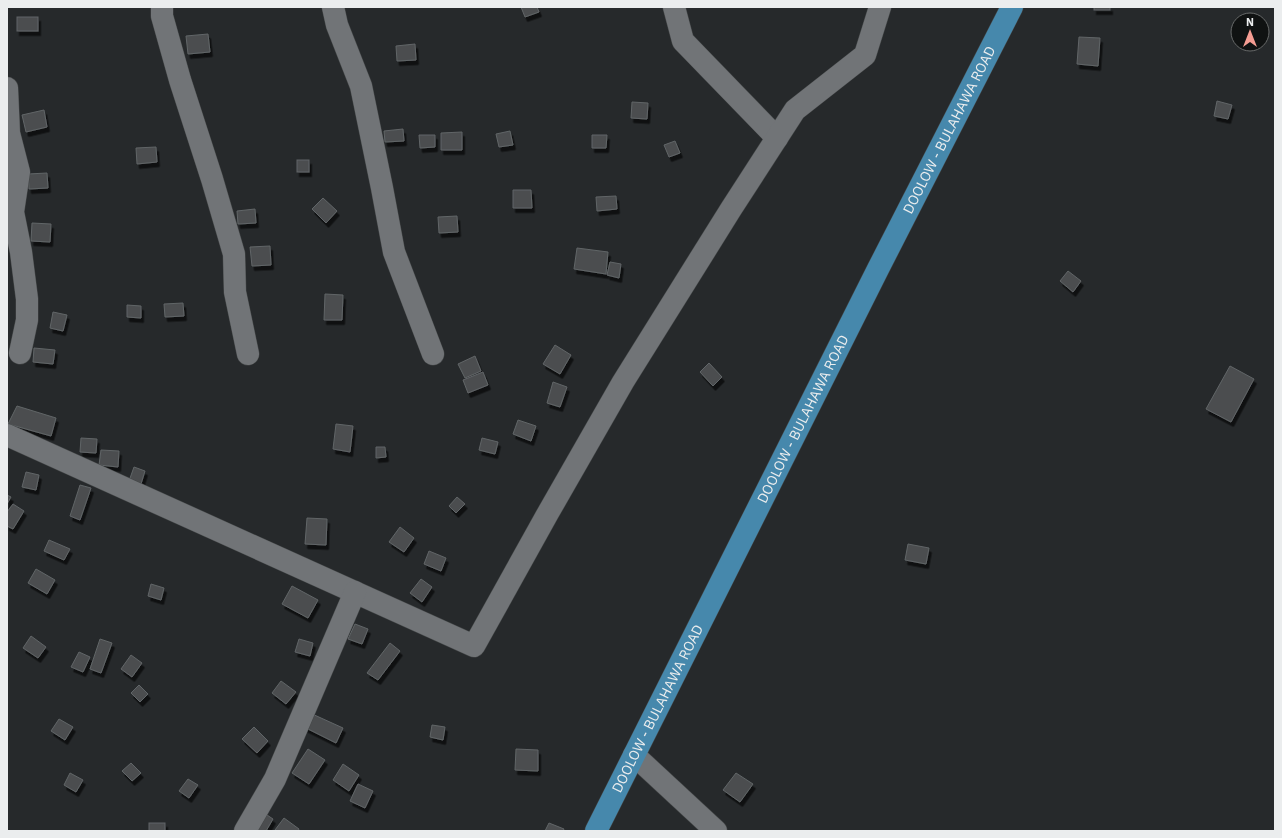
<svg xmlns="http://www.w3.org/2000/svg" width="1282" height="838" viewBox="0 0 1282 838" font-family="'IBM Plex Sans',sans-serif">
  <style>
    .building { fill: #4b4e50; stroke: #616567; filter: url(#shadow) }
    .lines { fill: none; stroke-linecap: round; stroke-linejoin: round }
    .minor-casing { stroke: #444748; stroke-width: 23 }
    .major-casing { stroke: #444748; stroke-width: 23 }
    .minor { stroke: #717477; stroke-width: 22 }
    .major { stroke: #4688ac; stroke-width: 22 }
    .labels { text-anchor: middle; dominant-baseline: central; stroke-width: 3.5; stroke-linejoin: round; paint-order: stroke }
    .street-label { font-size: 14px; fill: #ebedee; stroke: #101212 }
  </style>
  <defs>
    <filter id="shadow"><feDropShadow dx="2.5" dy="4.5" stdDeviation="0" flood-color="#0009"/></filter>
  </defs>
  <rect width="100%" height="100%" fill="#26292b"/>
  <!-- building -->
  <g class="building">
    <path d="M 521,7 L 537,7 L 539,12 L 525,17 Z"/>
    <rect x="1094" y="7" width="16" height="3"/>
    <rect x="17" y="17" width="21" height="14"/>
    <path d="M 208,34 L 210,52 L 188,54 L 186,36 Z"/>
    <path d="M 1079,37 L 1100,38 L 1098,66 L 1077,64 Z"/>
    <path d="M 415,44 L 416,60 L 397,61 L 396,46 Z"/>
    <path d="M 1217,101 L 1232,105 L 1228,119 L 1214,116 Z"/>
    <path d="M 632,102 L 648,103 L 647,119 L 631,118 Z"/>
    <path d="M 44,110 L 47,127 L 26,132 L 22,115 Z"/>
    <path d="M 403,129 L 404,141 L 385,142 L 384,131 Z"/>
    <path d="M 510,131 L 513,145 L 499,147 L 496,134 Z"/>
    <path d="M 462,132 L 462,150 L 441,150 L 441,133 Z"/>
    <path d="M 419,135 L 435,135 L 435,147 L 420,148 Z"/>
    <path d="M 592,135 L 607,135 L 606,148 L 592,148 Z"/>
    <path d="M 675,141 L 680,153 L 669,157 L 664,145 Z"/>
    <path d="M 156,147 L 157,162 L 137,164 L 136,148 Z"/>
    <rect x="297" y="160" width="12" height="12"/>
    <path d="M 47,173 L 48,188 L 29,189 L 28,174 Z"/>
    <path d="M 513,190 L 531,190 L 532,208 L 513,208 Z"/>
    <path d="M 616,196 L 617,209 L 597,211 L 596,197 Z"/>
    <path d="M 323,198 L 337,211 L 326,223 L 312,209 Z"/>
    <path d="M 255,209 L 256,223 L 238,224 L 237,211 Z"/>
    <path d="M 457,216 L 458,232 L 439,233 L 438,217 Z"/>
    <path d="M 32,223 L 51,224 L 50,242 L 31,241 Z"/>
    <path d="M 270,246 L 271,265 L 252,266 L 250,247 Z"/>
    <path d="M 577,248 L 608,252 L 606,274 L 574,269 Z"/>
    <path d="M 610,262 L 621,264 L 619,278 L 607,275 Z"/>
    <path d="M 1068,271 L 1081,281 L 1073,292 L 1060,281 Z"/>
    <path d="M 325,294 L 343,295 L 342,320 L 324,320 Z"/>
    <path d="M 183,303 L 184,316 L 165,317 L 164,304 Z"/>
    <path d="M 127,305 L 141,306 L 141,318 L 127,317 Z"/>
    <path d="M 53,312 L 67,315 L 63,331 L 50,328 Z"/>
    <path d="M 555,345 L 571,355 L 560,374 L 543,364 Z"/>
    <path d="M 34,348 L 55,350 L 53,364 L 33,362 Z"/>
    <path d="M 475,356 L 481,371 L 465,378 L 458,364 Z"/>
    <path d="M 709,363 L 722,377 L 713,386 L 700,372 Z"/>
    <path d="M 1230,366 L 1254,379 L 1231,422 L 1206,409 Z"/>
    <path d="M 483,372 L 488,385 L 468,393 L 463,380 Z"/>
    <path d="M 553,382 L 567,387 L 560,407 L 547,403 Z"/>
    <path d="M 17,406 L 56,418 L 51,436 L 8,424 Z"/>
    <path d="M 518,420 L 536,426 L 531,441 L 513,434 Z"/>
    <path d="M 336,424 L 353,426 L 350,452 L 333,449 Z"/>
    <path d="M 81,438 L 97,439 L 96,453 L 80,452 Z"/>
    <path d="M 482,438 L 498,442 L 495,454 L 479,450 Z"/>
    <path d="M 376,447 L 385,447 L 386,457 L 376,458 Z"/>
    <path d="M 101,450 L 119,451 L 118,467 L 99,465 Z"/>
    <path d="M 134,467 L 145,471 L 141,484 L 129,481 Z"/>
    <path d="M 26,472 L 39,475 L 36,490 L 22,487 Z"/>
    <path d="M 80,485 L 91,488 L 80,520 L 70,516 Z"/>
    <path d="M 7,495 L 11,497 L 7,504 Z"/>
    <path d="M 457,497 L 465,504 L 456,513 L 449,506 Z"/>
    <path d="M 13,504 L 24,511 L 13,529 L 7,526 L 7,512 Z"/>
    <path d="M 307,518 L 327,519 L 326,545 L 305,544 Z"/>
    <path d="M 400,527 L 414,538 L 404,552 L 389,542 Z"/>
    <path d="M 49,540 L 70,549 L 64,560 L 44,551 Z"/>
    <path d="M 908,544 L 929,548 L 926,564 L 905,560 Z"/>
    <path d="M 429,551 L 446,558 L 441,571 L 424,564 Z"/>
    <path d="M 36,569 L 55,580 L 47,594 L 28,583 Z"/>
    <path d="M 421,579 L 432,587 L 422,602 L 410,593 Z"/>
    <path d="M 151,584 L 164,588 L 161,600 L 148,596 Z"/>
    <path d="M 292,586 L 318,600 L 308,618 L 282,604 Z"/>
    <path d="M 355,624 L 368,629 L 362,644 L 348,639 Z"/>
    <path d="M 31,636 L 46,647 L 38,658 L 23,648 Z"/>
    <path d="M 100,639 L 112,643 L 101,673 L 90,669 Z"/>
    <path d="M 299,639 L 313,643 L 310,656 L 295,652 Z"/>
    <path d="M 390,643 L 400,651 L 378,680 L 367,673 Z"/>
    <path d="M 79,652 L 90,657 L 83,672 L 71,667 Z"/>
    <path d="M 131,655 L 142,663 L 132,677 L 121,669 Z"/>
    <path d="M 281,681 L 296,692 L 286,704 L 272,693 Z"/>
    <path d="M 139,685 L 148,694 L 140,702 L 131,693 Z"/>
    <path d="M 310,713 L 343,728 L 336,743 L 304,727 Z"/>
    <path d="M 59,719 L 73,727 L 65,740 L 51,731 Z"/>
    <path d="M 432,725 L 445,727 L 443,740 L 430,737 Z"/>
    <path d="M 254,727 L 268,741 L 257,753 L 242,739 Z"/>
    <path d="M 308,749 L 325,760 L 309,784 L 292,773 Z"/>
    <path d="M 516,749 L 538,750 L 538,771 L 515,770 Z"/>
    <path d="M 131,763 L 141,773 L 132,781 L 122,771 Z"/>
    <path d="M 343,764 L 359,775 L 349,791 L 333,780 Z"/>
    <path d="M 70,773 L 83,780 L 76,792 L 64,785 Z"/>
    <path d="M 736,773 L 753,784 L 740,802 L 723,790 Z"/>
    <path d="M 188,779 L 198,785 L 189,798 L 179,791 Z"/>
    <path d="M 358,784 L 373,791 L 365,808 L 350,801 Z"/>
    <path d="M 261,811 L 273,819 L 266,831 L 259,831 L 251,826 Z"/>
    <path d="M 284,818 L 299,829 L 298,831 L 276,831 L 275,830 Z"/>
    <rect x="149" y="823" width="16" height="8"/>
    <path d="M 549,823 L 564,829 L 563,831 L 545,831 Z"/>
  </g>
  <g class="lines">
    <!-- minor casing -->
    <g class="minor-casing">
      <g id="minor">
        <path d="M 162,7 L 162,16 L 180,80 L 212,179 L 234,254 L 235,292 L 248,354"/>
        <path d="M 333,7 L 337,25 L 361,86 L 382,188 L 394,252 L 433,354"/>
        <path d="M 674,7 L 683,41 L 777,138"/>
        <path d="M 7,88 L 9,133 L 19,172 L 13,212 L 21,252 L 27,299 L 27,320 L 20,353"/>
        <path d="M 7,435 L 474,646 L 548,513 L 623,382 L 731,209 L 795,110 L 865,55 L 880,7"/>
        <path d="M 634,755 L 716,831"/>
        <path d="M 245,831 L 275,779 L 355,592"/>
      </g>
    </g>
    <!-- major casing -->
    <g class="major-casing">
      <g id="major">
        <path id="s1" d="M 596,831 L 878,269 L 1012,7"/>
      </g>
    </g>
    <!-- minor -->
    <use href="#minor" class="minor"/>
    <!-- major -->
    <use href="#major" class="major"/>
  </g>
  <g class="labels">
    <!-- street labels -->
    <g class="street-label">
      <text stroke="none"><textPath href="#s1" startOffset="785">DOOLOW - BULAHAWA ROAD</textPath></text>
      <text stroke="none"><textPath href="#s1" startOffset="461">DOOLOW - BULAHAWA ROAD</textPath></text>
      <text stroke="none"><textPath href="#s1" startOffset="137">DOOLOW - BULAHAWA ROAD</textPath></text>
    </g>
  </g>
  <!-- border -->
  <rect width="1282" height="838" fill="none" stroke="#ebedee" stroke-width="16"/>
  <!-- north arrow -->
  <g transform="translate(1250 32)"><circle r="19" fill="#101212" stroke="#686a6a"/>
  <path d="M0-3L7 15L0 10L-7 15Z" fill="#f59c92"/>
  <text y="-6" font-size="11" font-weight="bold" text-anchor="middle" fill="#ebedee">N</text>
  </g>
</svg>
